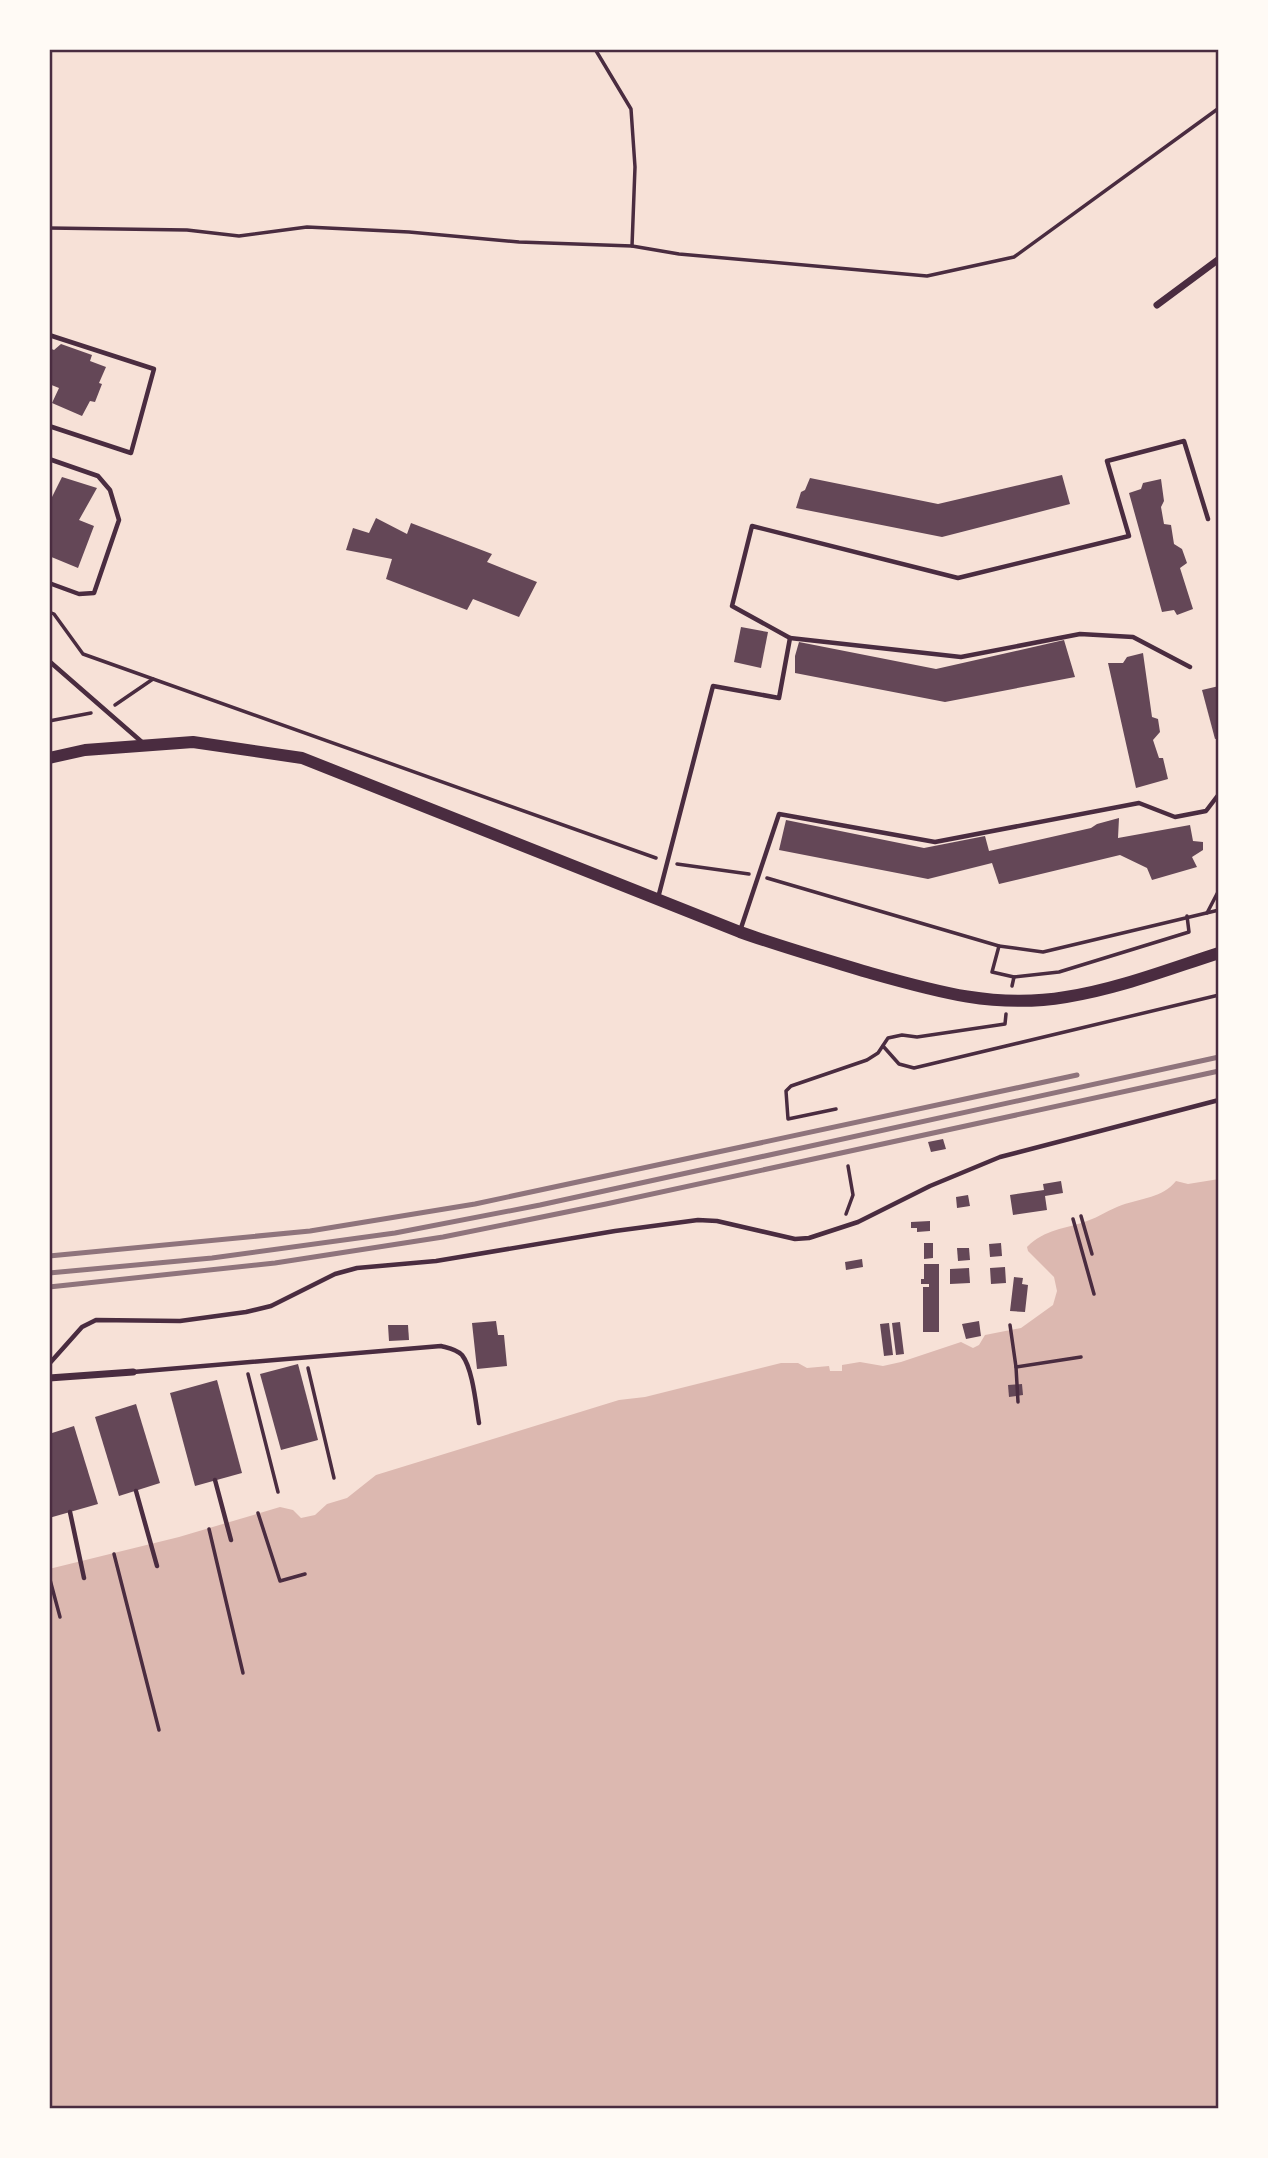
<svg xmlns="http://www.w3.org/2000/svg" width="1268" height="2158" viewBox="0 0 1268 2158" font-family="Ubuntu,sans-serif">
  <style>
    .water { fill: #dcb8b0 }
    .building { fill: #644757 }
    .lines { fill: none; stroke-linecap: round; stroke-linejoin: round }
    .path { stroke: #4a2c40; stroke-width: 3.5 }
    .service { stroke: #4a2c40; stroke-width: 4.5 }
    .minor { stroke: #4a2c40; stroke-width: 7 }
    .tertiary { stroke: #4a2c40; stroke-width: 12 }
    .rail { stroke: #8f747c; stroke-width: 5 }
    .neatline { fill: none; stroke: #4a2c40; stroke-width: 2.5 }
  </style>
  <rect width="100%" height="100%" fill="#f7e1d7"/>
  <!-- water -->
  <path class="water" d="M 1219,1179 L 1219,2109 L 49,2109 L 49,1569 L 179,1537 L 280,1507 L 293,1510 L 301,1518 L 315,1515 L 327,1504 L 347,1498 L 376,1475 L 619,1400 L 645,1397 L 781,1363 L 798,1363 L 807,1368 L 829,1366 L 830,1371 L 842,1371 L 842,1365 L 860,1362 L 883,1366 L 901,1362 L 961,1342 L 973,1348 L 979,1345 L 985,1335 L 1021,1328 L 1053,1305 L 1057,1291 L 1054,1277 L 1028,1251 L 1027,1247 C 1045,1229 1065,1229 1087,1221 C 1099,1217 1110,1209 1122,1205 C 1142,1198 1162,1198 1176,1181 L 1188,1184 Z"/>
  <!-- building -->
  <g class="building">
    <path d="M 61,344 L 92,355 L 90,361 L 106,367 L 99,383 L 102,384 L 95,402 L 90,401 L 82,416 L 52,403 L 59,388 L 49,384 L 49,348 L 54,350 Z"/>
    <path d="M 1062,475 L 1070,504 L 942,537 L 796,508 L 801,492 L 805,490 L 810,478 L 938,504 Z"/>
    <path d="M 62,477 L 97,488 L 79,520 L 94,526 L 78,568 L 49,556 L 49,503 Z"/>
    <path d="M 1161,479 L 1164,501 L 1161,507 L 1164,524 L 1171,525 L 1174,544 L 1182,549 L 1187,563 L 1180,568 L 1193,609 L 1177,615 L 1174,610 L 1162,612 L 1129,493 L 1141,489 L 1143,483 Z"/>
    <path d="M 376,518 L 407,534 L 411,523 L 492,554 L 487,562 L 537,582 L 519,617 L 473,599 L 467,610 L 386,579 L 392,559 L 346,550 L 353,528 L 369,533 Z"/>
    <path d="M 741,627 L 768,632 L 761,668 L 734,662 Z"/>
    <path d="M 1064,640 L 1075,677 L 945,702 L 795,673 L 795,656 L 799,642 L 936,669 Z"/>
    <path d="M 1143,653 L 1152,717 L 1158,719 L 1160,732 L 1153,740 L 1159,758 L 1163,758 L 1168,779 L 1136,788 L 1108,663 L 1123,663 L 1127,657 Z"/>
    <path d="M 1219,686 L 1219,738 L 1215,739 L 1202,690 Z"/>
    <path d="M 1119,818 L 1118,838 L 1190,825 L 1193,841 L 1203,842 L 1203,850 L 1192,857 L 1197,867 L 1152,880 L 1147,868 L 1120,855 L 999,884 L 992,863 L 928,879 L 779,850 L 786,820 L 924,848 L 985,836 L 989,851 L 1091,828 L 1097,824 Z"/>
    <path d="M 943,1139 L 946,1149 L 931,1152 L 928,1142 Z"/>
    <path d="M 1061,1181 L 1063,1193 L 1045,1196 L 1047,1210 L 1013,1215 L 1010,1195 L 1044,1190 L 1043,1184 Z"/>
    <path d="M 968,1195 L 970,1206 L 957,1208 L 956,1197 Z"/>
    <path d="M 930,1221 L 930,1231 L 917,1232 L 917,1228 L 911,1228 L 911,1222 Z"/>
    <path d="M 924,1243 L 933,1243 L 933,1258 L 924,1259 Z"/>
    <path d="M 1001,1243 L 1002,1256 L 990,1257 L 989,1244 Z"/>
    <path d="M 957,1248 L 969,1248 L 970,1260 L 958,1261 Z"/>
    <path d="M 862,1259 L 863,1267 L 846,1270 L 845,1262 Z"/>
    <path d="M 924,1264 L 939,1264 L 939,1332 L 923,1332 L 923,1287 L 929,1287 L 929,1284 L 921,1284 L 921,1279 L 924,1279 Z"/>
    <path d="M 1005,1267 L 1006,1283 L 991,1284 L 990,1268 Z"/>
    <path d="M 969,1268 L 970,1283 L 950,1284 L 950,1269 Z"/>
    <path d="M 1014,1277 L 1023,1278 L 1022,1284 L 1028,1285 L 1025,1312 L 1010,1311 Z"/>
    <path d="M 496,1321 L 498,1335 L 504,1335 L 507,1366 L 477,1369 L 472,1323 Z"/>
    <path d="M 979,1321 L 981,1336 L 966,1339 L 962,1324 Z"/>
    <path d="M 900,1322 L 904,1354 L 896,1355 L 892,1323 Z"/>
    <path d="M 889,1323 L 893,1355 L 884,1356 L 880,1324 Z"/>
    <path d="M 388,1325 L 408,1325 L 409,1340 L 389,1341 Z"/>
    <path d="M 298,1364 L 318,1440 L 281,1450 L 260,1374 Z"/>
    <path d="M 217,1380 L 242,1473 L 195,1486 L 170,1393 Z"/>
    <path d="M 1022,1384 L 1023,1395 L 1009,1397 L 1008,1385 Z"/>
    <path d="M 136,1404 L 160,1483 L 119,1496 L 95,1417 Z"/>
    <path d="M 74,1426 L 98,1504 L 49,1518 L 49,1434 Z"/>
  </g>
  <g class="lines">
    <!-- path -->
    <g class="path">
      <path d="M 595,49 L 631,109 L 635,167 L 632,246"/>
      <path d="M 49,228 L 187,230 L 239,236 L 307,227 L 409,232 L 519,242 L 632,246 L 679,254 L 927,276 L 1014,257 L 1219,108"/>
      <path d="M 49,612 L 54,614 L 83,654 L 656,858"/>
      <path d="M 115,705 L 153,679"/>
      <path d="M 49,721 L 91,713"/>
      <path d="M 677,864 L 749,874"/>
      <path d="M 767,878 L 999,946 L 1043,952 L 1219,910"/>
      <path d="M 1207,913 L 1219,890"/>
      <path d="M 999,946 L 992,972 L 1014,977 L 1059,972 L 1189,932 L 1187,916"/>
      <path d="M 1012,986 L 1014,977"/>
      <path d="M 883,1046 L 899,1064 L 914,1068 L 1219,995"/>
      <path d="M 836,1109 L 788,1119 L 786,1091 L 791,1086 L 867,1060 L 878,1053 L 888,1038 L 902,1035 L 917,1037 L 1005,1024 L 1006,1014"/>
      <path d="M 846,1214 L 853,1195 L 848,1166"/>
      <path d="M 1081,1216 L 1092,1254"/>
      <path d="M 1073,1219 L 1094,1294"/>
      <path d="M 1010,1325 L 1016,1367 L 1018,1402"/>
      <path d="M 1016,1367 L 1081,1357"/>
      <path d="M 308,1368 L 334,1478"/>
      <path d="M 248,1374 L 278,1492"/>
      <path d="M 258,1513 L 280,1581 L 305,1574"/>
      <path d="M 209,1529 L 243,1673"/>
      <path d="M 114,1554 L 159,1730"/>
      <path d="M 49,1576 L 60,1617"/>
    </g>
    <!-- service -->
    <g class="service">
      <path d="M 49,335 L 154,369 L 131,453 L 49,426"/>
      <path d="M 49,459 L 98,476 L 110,490 L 119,520 L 94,593 L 79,594 L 49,583"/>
      <path d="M 790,638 L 732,606 L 752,526 L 958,578 L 1129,536 L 1107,461 L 1184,441 L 1208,519"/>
      <path d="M 49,661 L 143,743"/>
      <path d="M 658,898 L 713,686 L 779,698 L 790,638 L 961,657 L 1080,634 L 1133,637 L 1190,667"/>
      <path d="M 740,931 L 779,814 L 935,842 L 1139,803 L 1175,817 L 1206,811 L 1219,794"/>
      <path d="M 49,1364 L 82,1327 L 96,1320 L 180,1321 L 246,1312 L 271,1306 L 335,1274 L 357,1268 L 436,1261 L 615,1231 L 698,1220 L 717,1221 L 795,1239 L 809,1238 L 858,1222 L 930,1186 L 1000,1157 L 1219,1100"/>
      <path d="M 133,1372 L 441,1346 C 448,1348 456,1349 462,1355 C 473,1369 476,1406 479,1423"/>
      <path d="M 215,1480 L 231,1540"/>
      <path d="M 136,1491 L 157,1566"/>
      <path d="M 70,1512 L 84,1578"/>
    </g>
    <!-- minor -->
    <g class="minor">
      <path d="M 1157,305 L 1219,259"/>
      <path d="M 49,1378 L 133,1372"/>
    </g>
    <!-- tertiary -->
    <path class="tertiary" d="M 49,758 L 85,750 L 193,742 L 302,758 L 740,932 C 782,947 824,959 867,972 C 934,991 995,1009 1066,997 C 1118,989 1169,969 1219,953"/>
    <!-- rail -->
    <g class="rail">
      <path d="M 49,1256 L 310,1231 L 475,1204 L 1077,1075"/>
      <path d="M 49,1273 L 212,1258 L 395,1233 L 540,1205 L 1219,1057"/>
      <path d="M 49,1287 L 275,1263 L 443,1237 L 606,1204 L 1219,1071"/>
    </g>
  </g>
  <!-- border -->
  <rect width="1268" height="2158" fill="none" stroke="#fffaf5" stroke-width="102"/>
  <rect x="51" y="51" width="1166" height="2056" class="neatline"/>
</svg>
